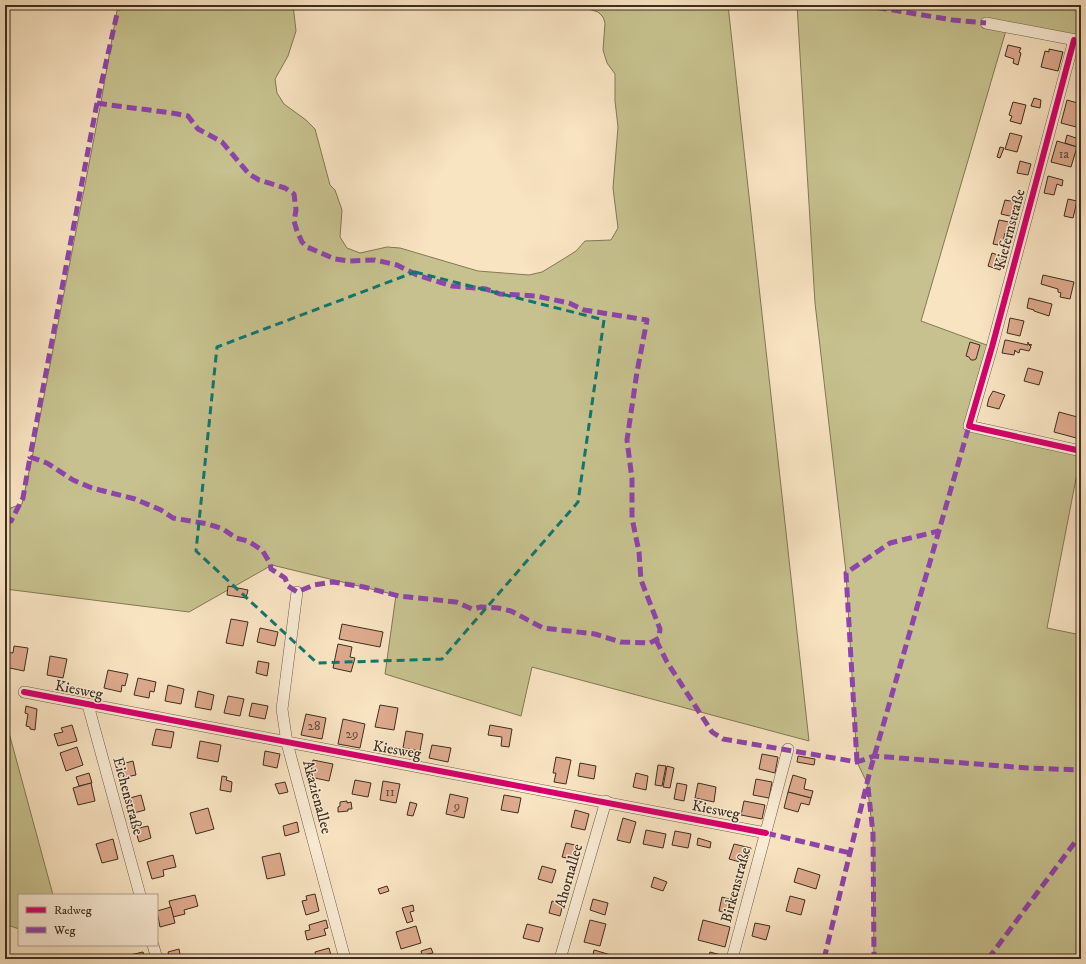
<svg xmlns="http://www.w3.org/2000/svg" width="1086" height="964" viewBox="0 0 1086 964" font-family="'IM FELL DW Pica',serif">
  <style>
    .green { fill: #c6c18e; stroke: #827856 }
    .building { fill: #deaa8e; stroke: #3d2e1f }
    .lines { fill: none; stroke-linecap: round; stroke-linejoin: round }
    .minor-casing { stroke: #6c5c48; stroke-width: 12 }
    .minor { stroke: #fbedd7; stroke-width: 11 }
    .quiet { stroke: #8e44ad; stroke-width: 5; stroke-dasharray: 10 5; stroke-linecap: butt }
    .cycleway-casing { stroke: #fbedd7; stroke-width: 8 }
    .cycleway { stroke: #d6006c; stroke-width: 6 }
    .marked { fill: none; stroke: #0f766e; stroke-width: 3; stroke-dasharray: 8 5; stroke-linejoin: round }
    .labels { text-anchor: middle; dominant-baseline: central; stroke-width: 3; stroke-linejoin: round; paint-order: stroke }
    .number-label { font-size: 13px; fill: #654d3b }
    .street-label { font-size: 15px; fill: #3d2e1f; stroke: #fbedd7 }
  </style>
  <rect width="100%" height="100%" fill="#f9e4c2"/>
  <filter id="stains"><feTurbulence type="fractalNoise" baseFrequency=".005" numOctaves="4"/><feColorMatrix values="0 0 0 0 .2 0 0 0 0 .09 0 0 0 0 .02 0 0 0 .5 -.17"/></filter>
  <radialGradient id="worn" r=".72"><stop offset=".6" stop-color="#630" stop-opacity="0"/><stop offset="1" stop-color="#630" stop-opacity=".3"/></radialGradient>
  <!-- green -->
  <g class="green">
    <path d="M 118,5 L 293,5 L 296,31 L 288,56 L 275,79 L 277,93 L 284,104 L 306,120 L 315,129 L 330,185 L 335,190 L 342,210 L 340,237 L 347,248 L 360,253 L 387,247 L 400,248 L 478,271 L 529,275 L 542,272 L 565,258 L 576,251 L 585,241 L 611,240 L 618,228 L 613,188 L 618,127 L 615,101 L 615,74 L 607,63 L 603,50 L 605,23 L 603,17 L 598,12 L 585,8 L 583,5 L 728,5 L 809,741 L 532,667 L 521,716 L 385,674 L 396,595 L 272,565 L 189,612 L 5,589 L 5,510 L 22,504 L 32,458 L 101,102 Z"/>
    <path d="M 797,5 L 1081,5 L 1081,41 L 1007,27 L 921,321 L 992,347 L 969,426 L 1081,453 L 1047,628 L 1081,635 L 1081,959 L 874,959 L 873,834 L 867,783 L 857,762 L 846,572 L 815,303 Z"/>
    <path d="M 5,718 L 53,895 L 19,895 L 19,929 L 5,924 Z"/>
  </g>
  <!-- building -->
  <g class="building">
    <path d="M 1008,45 L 1021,48 L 1019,52 L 1021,53 L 1018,65 L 1013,63 L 1014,59 L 1005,56 Z"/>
    <path d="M 1049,49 L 1063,52 L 1058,71 L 1041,67 L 1045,51 L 1049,52 Z"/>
    <path d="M 1081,52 L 1081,70 L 1076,69 Z"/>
    <path d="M 1034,98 L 1041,100 L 1040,108 L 1031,106 Z"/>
    <path d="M 1067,100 L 1081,104 L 1080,128 L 1061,123 Z"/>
    <path d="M 1013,102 L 1026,105 L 1021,124 L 1010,121 L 1012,116 L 1009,115 Z"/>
    <path d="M 1010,133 L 1022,136 L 1017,152 L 1005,149 Z"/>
    <path d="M 1067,135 L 1079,139 L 1077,147 L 1065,143 Z"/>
    <path d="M 1057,141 L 1077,147 L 1071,167 L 1051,162 Z"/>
    <path d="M 1000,147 L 1004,148 L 1000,158 L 997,157 Z"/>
    <path d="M 1020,161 L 1031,164 L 1028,175 L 1017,173 Z"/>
    <path d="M 1048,176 L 1063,180 L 1062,186 L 1057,184 L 1054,195 L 1044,193 Z"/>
    <path d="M 1068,199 L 1077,201 L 1073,218 L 1064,216 Z"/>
    <path d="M 1005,200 L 1010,201 L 1012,200 L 1014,203 L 1018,204 L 1014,217 L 1001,214 Z"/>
    <path d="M 999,220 L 1014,223 L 1011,235 L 1005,233 L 1003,241 L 999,240 L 998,245 L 993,244 Z"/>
    <path d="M 992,253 L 1004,257 L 1000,270 L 988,266 Z"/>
    <path d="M 1043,275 L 1074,282 L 1070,299 L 1060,297 L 1061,293 L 1058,292 L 1058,289 L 1041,284 Z"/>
    <path d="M 1029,298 L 1052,304 L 1049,316 L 1034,311 L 1034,310 L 1027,308 Z"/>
    <path d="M 1010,318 L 1024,321 L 1020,336 L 1007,333 Z"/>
    <path d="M 1005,340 L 1006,340 L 1028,345 L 1028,342 L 1028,344 L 1032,345 L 1029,345 L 1031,347 L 1029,351 L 1020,349 L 1019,353 L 1015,351 L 1015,350 L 1014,355 L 1002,353 Z"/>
    <path d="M 970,342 L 980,345 L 976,359 L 974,360 L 971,360 L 969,357 L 966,356 Z"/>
    <path d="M 1028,368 L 1043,372 L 1039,385 L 1024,381 Z"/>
    <path d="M 993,391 L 1005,395 L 999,409 L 987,406 L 989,398 Z"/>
    <path d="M 1059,412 L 1081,418 L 1080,439 L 1054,432 Z"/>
    <path d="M 228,586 L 248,590 L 246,598 L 227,595 Z"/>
    <path d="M 231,619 L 248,622 L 243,646 L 226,643 Z"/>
    <path d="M 342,624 L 383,632 L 380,647 L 339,639 Z"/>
    <path d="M 260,628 L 278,632 L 275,646 L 257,642 Z"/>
    <path d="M 338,644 L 352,647 L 350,657 L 355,658 L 351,672 L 333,668 Z"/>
    <path d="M 14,646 L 28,648 L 24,671 L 5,667 L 6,652 L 13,653 Z"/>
    <path d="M 50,656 L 67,659 L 63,678 L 47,675 Z"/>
    <path d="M 258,661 L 269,663 L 267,676 L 256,673 Z"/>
    <path d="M 108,670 L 128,674 L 125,686 L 122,685 L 121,692 L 104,688 Z"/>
    <path d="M 138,678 L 156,682 L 154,692 L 150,691 L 149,698 L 134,695 Z"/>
    <path d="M 168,685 L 184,689 L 181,704 L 165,701 Z"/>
    <path d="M 198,691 L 214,695 L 211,710 L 195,707 Z"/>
    <path d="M 228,696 L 244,699 L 240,716 L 224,713 Z"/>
    <path d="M 252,703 L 268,706 L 265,719 L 249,716 Z"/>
    <path d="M 380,705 L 398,708 L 394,730 L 375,727 Z"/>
    <path d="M 26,706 L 37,709 L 35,730 L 30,729 L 30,727 L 26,726 L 28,714 L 25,713 Z"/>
    <path d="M 306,714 L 326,718 L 322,739 L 301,735 Z"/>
    <path d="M 343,719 L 365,724 L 360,748 L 338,744 Z"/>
    <path d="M 72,725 L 77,741 L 58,746 L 54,734 L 63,732 L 61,728 Z"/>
    <path d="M 490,725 L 512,729 L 509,747 L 501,746 L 502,737 L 488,735 Z"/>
    <path d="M 156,729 L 174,732 L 171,748 L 152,745 Z"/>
    <path d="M 406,731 L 423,734 L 420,751 L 403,748 Z"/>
    <path d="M 200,741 L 221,745 L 218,762 L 197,758 Z"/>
    <path d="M 432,745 L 451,748 L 448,762 L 429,758 Z"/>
    <path d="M 77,747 L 83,765 L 66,771 L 60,753 Z"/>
    <path d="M 265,751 L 280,754 L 277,768 L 263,765 Z"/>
    <path d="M 762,754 L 778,757 L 775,773 L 759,769 Z"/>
    <path d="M 798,756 L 815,759 L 814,765 L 797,762 Z"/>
    <path d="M 556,757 L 571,760 L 566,784 L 554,782 L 556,773 L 553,773 Z"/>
    <path d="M 313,760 L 333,764 L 329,781 L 310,777 Z"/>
    <path d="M 133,761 L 136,775 L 121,778 L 118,765 Z"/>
    <path d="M 580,763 L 596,766 L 594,779 L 578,776 Z"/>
    <path d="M 658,765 L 666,766 L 662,786 L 655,785 Z"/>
    <path d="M 667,766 L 674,768 L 670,788 L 663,787 Z"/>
    <path d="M 89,773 L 92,783 L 79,786 L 76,777 Z"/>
    <path d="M 636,773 L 648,776 L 646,790 L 633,787 Z"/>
    <path d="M 793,775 L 806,779 L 804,789 L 813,791 L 811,798 L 788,792 Z"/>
    <path d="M 222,776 L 227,777 L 226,780 L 232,782 L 231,792 L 220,790 Z"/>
    <path d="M 756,779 L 772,782 L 769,798 L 753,795 Z"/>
    <path d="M 355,780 L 371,783 L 368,797 L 352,794 Z"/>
    <path d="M 383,781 L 400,784 L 396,803 L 380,800 Z"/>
    <path d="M 285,782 L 288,792 L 279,794 L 275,784 Z"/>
    <path d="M 91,783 L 95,801 L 78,805 L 73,788 Z"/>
    <path d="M 677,783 L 687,785 L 684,801 L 674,799 Z"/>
    <path d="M 698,783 L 716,787 L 714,802 L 695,798 Z"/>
    <path d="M 788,792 L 811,798 L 809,805 L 801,803 L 798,812 L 784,808 Z"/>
    <path d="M 450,794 L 468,798 L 464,818 L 446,814 Z"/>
    <path d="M 141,795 L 145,810 L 130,814 L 126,799 Z"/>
    <path d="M 504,795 L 521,798 L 518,813 L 501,810 Z"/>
    <path d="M 347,801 L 347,803 L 351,802 L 352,809 L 348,809 L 348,811 L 338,812 L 338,807 L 340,806 L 340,802 Z"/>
    <path d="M 744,801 L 765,805 L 762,819 L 741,815 Z"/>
    <path d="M 410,802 L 417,804 L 413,816 L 407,815 Z"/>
    <path d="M 208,808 L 214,829 L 196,834 L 190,813 Z"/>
    <path d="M 575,810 L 589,814 L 585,830 L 571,827 Z"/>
    <path d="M 623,818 L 636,822 L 630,843 L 617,840 Z"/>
    <path d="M 297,822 L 299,832 L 285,836 L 283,826 Z"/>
    <path d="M 148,826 L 151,838 L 139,842 L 135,829 Z"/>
    <path d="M 646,830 L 666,834 L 663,848 L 643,844 Z"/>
    <path d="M 675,831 L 691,834 L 688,848 L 672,845 Z"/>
    <path d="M 698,838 L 711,842 L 710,848 L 697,845 Z"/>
    <path d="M 113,839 L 118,859 L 102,863 L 96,844 Z"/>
    <path d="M 566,843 L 579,846 L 575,860 L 562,857 Z"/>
    <path d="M 734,844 L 751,848 L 747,864 L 729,859 Z"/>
    <path d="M 280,853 L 285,875 L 267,879 L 262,857 Z"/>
    <path d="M 173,855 L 176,867 L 163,870 L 164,876 L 152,879 L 147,862 Z"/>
    <path d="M 542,866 L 556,870 L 552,883 L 538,879 Z"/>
    <path d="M 798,868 L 820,875 L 816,889 L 794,882 Z"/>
    <path d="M 654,877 L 667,882 L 663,891 L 651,887 Z"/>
    <path d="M 387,886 L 389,891 L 380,894 L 378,889 Z"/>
    <path d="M 315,894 L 319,911 L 306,915 L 302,901 L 307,900 L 306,896 Z"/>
    <path d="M 195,895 L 198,906 L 184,910 L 185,914 L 173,917 L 169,901 Z"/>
    <path d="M 790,896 L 805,900 L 801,915 L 786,911 Z"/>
    <path d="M 722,897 L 736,901 L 733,915 L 719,911 Z"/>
    <path d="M 593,899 L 608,903 L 605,915 L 590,910 Z"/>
    <path d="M 552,901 L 563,904 L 560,916 L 549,913 Z"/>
    <path d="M 413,905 L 414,911 L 410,912 L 413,921 L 407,923 L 402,908 Z"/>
    <path d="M 171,907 L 175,923 L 160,927 L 157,911 Z"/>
    <path d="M 326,920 L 328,928 L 324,929 L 326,935 L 307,940 L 305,931 L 310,930 L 309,925 Z"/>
    <path d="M 590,920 L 606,924 L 600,946 L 584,942 Z"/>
    <path d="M 703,920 L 730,927 L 725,947 L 698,940 Z"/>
    <path d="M 755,923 L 770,926 L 766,940 L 752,936 Z"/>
    <path d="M 527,924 L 543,928 L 539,942 L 523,938 Z"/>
    <path d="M 416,926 L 421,943 L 401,949 L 396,932 Z"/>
    <path d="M 329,948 L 332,959 L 316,959 L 315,952 Z"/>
    <path d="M 431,948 L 433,953 L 422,955 L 421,951 Z"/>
    <path d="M 179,949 L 181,959 L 170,959 L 168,952 Z"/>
    <path d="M 594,950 L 611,955 L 610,959 L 592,959 Z"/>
    <path d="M 143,952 L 145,959 L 131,959 L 130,955 Z"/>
    <path d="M 710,952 L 721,955 L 720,959 L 708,959 Z"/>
  </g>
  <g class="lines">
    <!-- minor casing -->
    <g class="minor-casing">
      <g id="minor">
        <path d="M 986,23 L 1081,41"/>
        <path d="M 1074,40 L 992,347 L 969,426 L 1081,451"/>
        <path d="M 297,592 L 282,709 L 287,743 L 345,959"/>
        <path d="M 24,692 L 766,833"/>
        <path d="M 88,705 L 140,895"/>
        <path d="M 153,945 L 157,959"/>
        <path d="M 560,959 L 606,801"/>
        <path d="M 732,959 L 788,749"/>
      </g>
    </g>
    <!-- minor -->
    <use href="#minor" class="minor"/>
    <!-- quiet -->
    <g class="quiet">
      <path d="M 862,5 L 953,20 L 986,23"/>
      <path d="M 97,103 C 127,108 158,110 188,116 L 198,129 L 222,142 L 249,174 L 259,180 L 285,188 L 294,194 L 296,210 L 294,221 L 297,231 L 302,242 L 307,247 L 335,259 L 349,261 L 375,260 L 397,265 L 417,275 L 452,286 L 486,289 L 500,294 L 536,296 L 569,303 L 584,310 L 647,320 L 637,372 L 627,440 L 632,479 L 632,518 L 639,552 L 641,580 L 660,629 L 659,638 L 650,643 L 621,642 L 595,634 L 543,628 L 511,611 L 498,608 L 481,607 L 472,609 L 456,602 L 399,596 L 364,587 L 333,582 L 314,585 L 297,592 L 288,586 L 285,578 L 271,569 L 270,563 L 262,550 L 248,541 L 236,538 L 223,529 L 208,524 L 173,518 L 161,510 L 135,499 L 92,488 L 73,480 L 47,463 L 30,457 L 97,103 L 119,5"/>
      <path d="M 5,523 L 11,521 L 23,498 L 30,457"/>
      <path d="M 656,640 L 667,662 L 712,732 L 723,739 L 857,762 L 874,756 L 1028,768 L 1081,770"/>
      <path d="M 857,762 L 846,573 L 890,543 L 939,531"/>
      <path d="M 868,787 L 873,834 L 874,959"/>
      <path d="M 766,833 L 850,853"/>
      <path d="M 824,959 L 870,771 L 969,426"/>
      <path d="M 988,959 L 1081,834"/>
    </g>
    <!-- cycleway casing -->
    <g class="cycleway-casing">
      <g id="cycleway">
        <path d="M 1074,40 L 992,347 L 969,426 L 1081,451"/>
        <path d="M 24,692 L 766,833"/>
      </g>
    </g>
    <!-- cycleway -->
    <use href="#cycleway" class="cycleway"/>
  </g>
  <!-- marked area -->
  <path class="marked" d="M 415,272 L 604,320 L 578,502 L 442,659 L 317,663 L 196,551 L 217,347 Z"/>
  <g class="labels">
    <!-- number labels -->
    <g class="number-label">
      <text x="1064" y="154">1a</text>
      <text x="314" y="726">28</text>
      <text x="352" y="734">29</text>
      <text x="390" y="792">11</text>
      <text x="457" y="806">9</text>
    </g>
    <!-- street labels -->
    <g class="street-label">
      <text transform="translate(1010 229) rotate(-75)">Kiefernstraße</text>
      <text transform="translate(79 690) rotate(11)">Kiesweg</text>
      <text transform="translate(397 750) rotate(10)">Kiesweg</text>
      <text transform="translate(128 796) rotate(75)">Eichenstraße</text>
      <text transform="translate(317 797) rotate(75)">Akazienallee</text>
      <text transform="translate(716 810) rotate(11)">Kiesweg</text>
      <text transform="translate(569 876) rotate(-74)">Ahornallee</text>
      <text transform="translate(736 885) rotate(-75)">Birkenstraße</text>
    </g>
  </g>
  <!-- margin -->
  <rect width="1086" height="964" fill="none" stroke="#f9e4c2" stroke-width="20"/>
  <rect x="6" y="6" width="1074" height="952" fill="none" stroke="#3d2e1f" stroke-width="2"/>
  <rect x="10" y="10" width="1066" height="944" fill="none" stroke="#3d2e1f"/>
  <!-- legend -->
  <rect x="18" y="894" width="140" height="52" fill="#fbedd7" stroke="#afa18d"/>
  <rect x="26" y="907" width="20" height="6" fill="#d6006c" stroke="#afa18d"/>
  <text x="54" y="914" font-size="12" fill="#3d2e1f">Radweg</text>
  <rect x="26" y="927" width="20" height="6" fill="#8e44ad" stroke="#afa18d"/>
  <text x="54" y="934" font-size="12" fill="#3d2e1f">Weg</text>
  <rect width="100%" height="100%" filter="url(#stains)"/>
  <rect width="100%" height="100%" fill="url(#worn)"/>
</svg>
